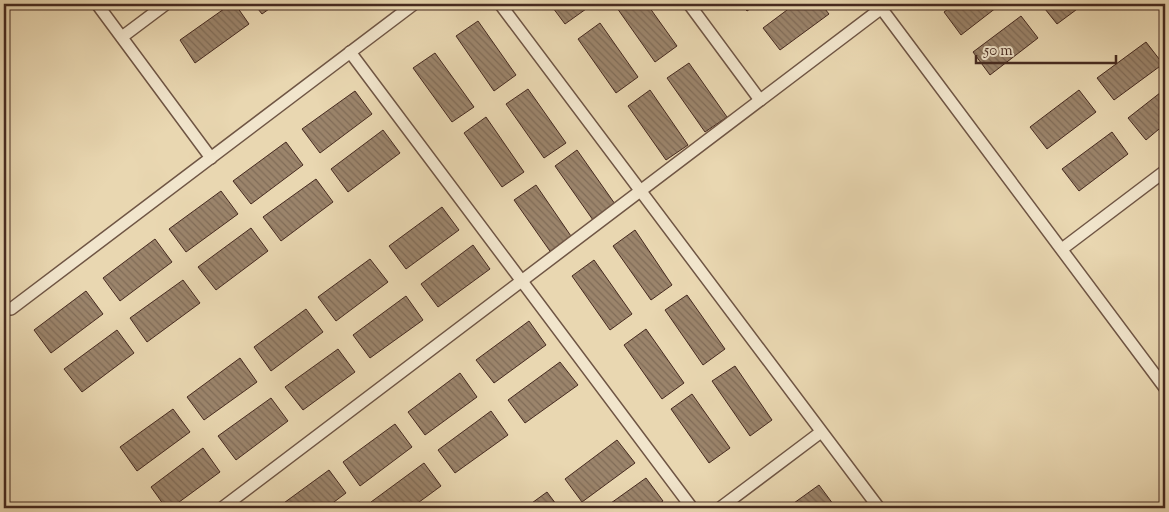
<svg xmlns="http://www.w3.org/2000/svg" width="1169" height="512" viewBox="0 0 1169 512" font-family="'Sorts Mill Goudy',serif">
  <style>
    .building { fill: url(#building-back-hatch); stroke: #462a20 }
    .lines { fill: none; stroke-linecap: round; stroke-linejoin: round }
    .lane-casing { stroke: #6f5544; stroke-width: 14 }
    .lane { stroke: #f1e5cc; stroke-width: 11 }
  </style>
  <defs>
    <pattern id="building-back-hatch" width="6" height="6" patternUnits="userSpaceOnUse" patternTransform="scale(1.25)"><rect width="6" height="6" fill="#9b846b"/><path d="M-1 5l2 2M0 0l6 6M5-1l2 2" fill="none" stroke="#806c58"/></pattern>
  </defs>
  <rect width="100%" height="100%" fill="#e9d7b1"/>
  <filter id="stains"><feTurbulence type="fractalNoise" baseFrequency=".004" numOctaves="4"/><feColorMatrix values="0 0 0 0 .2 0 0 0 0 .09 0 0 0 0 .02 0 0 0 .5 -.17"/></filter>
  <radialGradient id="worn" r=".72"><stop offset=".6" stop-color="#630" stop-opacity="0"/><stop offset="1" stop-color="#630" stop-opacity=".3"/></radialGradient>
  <!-- building -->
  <g class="building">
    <path d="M 231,4 L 235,4 L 249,24 L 195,63 L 180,40 Z"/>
    <path d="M 254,4 L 276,4 L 262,14 Z"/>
    <path d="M 550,4 L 583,4 L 586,9 L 565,24 Z"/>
    <path d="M 623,4 L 647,4 L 677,46 L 655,62 L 617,8 Z"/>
    <path d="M 741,4 L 757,4 L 747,11 Z"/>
    <path d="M 795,4 L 821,4 L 829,14 L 780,50 L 763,28 Z"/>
    <path d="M 955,4 L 1001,4 L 961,35 L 944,12 Z"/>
    <path d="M 1041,4 L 1084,4 L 1057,24 Z"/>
    <path d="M 1021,16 L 1038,38 L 990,75 L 973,52 Z"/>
    <path d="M 478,21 L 516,75 L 494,91 L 456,36 Z"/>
    <path d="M 600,23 L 638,77 L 616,93 L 578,39 Z"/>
    <path d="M 1146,42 L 1163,64 L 1114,100 L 1097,78 Z"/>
    <path d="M 435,53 L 474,107 L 452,122 L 413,68 Z"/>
    <path d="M 689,63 L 727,117 L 705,132 L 667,78 Z"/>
    <path d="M 528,89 L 566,143 L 544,158 L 506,104 Z"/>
    <path d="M 1165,89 L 1165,124 L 1146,140 L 1128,118 Z"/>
    <path d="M 650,90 L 688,145 L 666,160 L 628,106 Z"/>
    <path d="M 1079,90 L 1096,112 L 1047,149 L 1030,127 Z"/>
    <path d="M 355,91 L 372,114 L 320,153 L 302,129 Z"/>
    <path d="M 486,117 L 524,172 L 502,187 L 464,133 Z"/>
    <path d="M 383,130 L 400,153 L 348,192 L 331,169 Z"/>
    <path d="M 1112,132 L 1128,154 L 1079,191 L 1062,169 Z"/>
    <path d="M 286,142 L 303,165 L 251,204 L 233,181 Z"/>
    <path d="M 577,150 L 615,204 L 593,220 L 555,166 Z"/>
    <path d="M 316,179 L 333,202 L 281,241 L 263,217 Z"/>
    <path d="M 536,185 L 573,239 L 552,254 L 514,200 Z"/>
    <path d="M 221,191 L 238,214 L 186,252 L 169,229 Z"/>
    <path d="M 442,207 L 459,230 L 406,269 L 389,246 Z"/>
    <path d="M 251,228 L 268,251 L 216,290 L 198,267 Z"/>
    <path d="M 635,230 L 672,285 L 651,300 L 613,246 Z"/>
    <path d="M 155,239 L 172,262 L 120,301 L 103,278 Z"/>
    <path d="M 473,245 L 490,269 L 438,307 L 421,284 Z"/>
    <path d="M 370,259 L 388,282 L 336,321 L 318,297 Z"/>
    <path d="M 594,260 L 632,314 L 610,330 L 572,276 Z"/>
    <path d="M 183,280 L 200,303 L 147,342 L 130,318 Z"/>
    <path d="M 86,291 L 103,314 L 51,353 L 34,330 Z"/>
    <path d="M 687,295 L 725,349 L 703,365 L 665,310 Z"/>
    <path d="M 406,296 L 423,320 L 370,358 L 353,335 Z"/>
    <path d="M 306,309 L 323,332 L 271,371 L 254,347 Z"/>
    <path d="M 529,321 L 546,345 L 494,383 L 476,360 Z"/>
    <path d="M 646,329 L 684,383 L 662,399 L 624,345 Z"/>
    <path d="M 117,330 L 134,353 L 82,392 L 64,369 Z"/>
    <path d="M 338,349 L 355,372 L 303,410 L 285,387 Z"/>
    <path d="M 240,358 L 257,382 L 204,420 L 187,397 Z"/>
    <path d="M 560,362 L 578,385 L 525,423 L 508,400 Z"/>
    <path d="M 735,366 L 772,420 L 750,436 L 712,381 Z"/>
    <path d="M 460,373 L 477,397 L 425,435 L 408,412 Z"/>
    <path d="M 692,394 L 730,448 L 709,463 L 671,409 Z"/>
    <path d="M 271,398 L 288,421 L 236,460 L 218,436 Z"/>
    <path d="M 173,409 L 190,432 L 137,471 L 120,447 Z"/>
    <path d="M 491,411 L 508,435 L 455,473 L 438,450 Z"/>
    <path d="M 395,424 L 412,447 L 360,486 L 343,462 Z"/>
    <path d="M 617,440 L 635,463 L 582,502 L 565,479 Z"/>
    <path d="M 203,448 L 220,472 L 171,508 L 166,508 L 151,487 Z"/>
    <path d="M 424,463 L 441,486 L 411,508 L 376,508 L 371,502 Z"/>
    <path d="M 329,470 L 346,493 L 326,508 L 277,508 Z"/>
    <path d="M 646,478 L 663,501 L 653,508 L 604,508 Z"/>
    <path d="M 819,485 L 836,508 L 787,508 Z"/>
    <path d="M 547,492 L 559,508 L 525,508 Z"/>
  </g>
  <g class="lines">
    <!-- lane casing -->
    <g class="lane-casing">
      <g id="lane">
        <path d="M 97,4 L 211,158"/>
        <path d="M 500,4 L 879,508"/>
        <path d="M 689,4 L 760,100"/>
        <path d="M 881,8 L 1165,388"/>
        <path d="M 122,37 L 166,4"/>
        <path d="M 350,52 L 692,508"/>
        <path d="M 1062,249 L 1165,171"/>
        <path d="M 11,309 L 414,4"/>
        <path d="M 222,508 L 887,4"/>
        <path d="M 720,508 L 821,432"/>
      </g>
    </g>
    <!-- lane -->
    <use href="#lane" class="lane"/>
  </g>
  <!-- margin -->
  <rect width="1169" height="512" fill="none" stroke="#e9d7b1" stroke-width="20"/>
  <rect x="5" y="5" width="1159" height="502" fill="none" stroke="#462a20" stroke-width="2.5"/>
  <rect x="10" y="10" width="1149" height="492" fill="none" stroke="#462a20"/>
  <!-- scale -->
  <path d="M976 55v8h140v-8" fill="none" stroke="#462a20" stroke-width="2.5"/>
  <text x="984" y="55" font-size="15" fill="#462a20" stroke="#f1e5cc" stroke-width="4" paint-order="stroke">50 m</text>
  <rect width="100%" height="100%" filter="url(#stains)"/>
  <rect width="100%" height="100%" fill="url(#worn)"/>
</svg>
